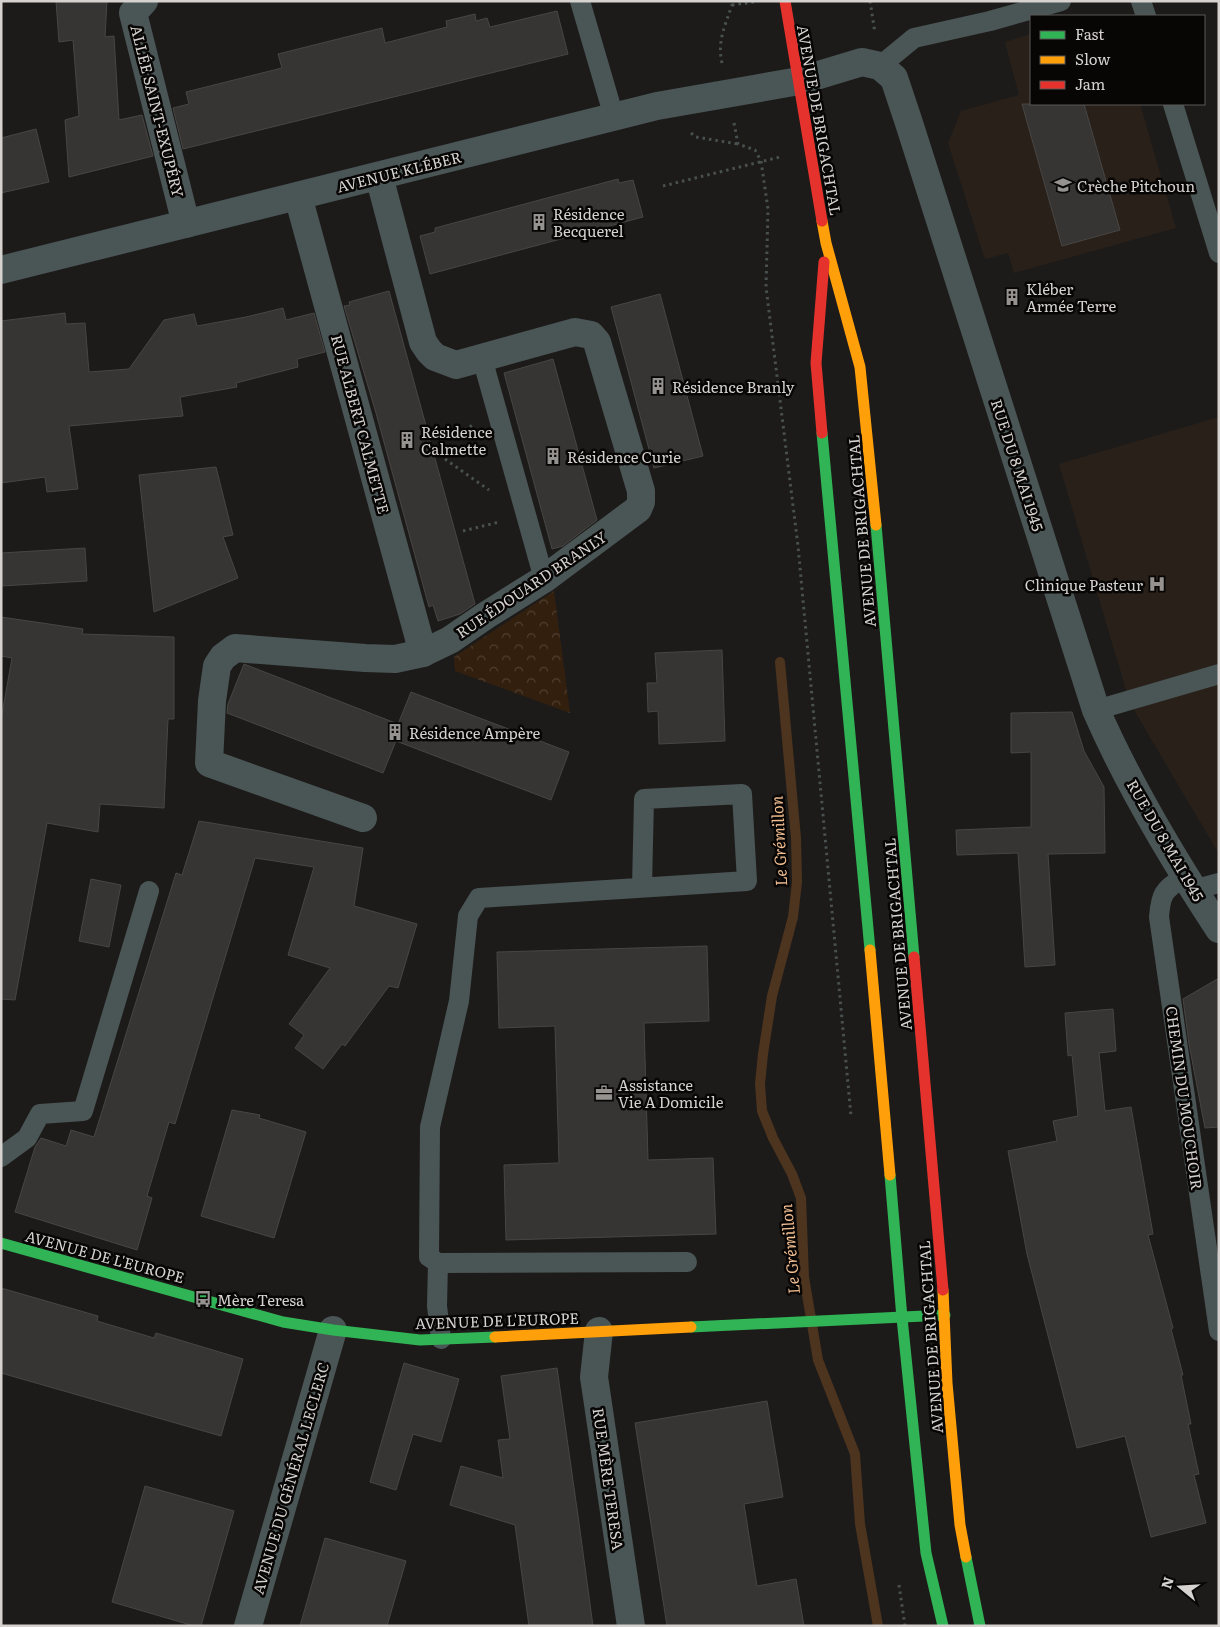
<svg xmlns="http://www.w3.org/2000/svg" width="1220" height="1627" viewBox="0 0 1220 1627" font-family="Literata,serif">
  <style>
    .built { fill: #292019 }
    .park { fill: url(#park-crowns) }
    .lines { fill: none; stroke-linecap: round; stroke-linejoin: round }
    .stream { stroke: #4d341e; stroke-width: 10 }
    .building { fill: #373533; stroke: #484644 }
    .path { stroke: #495150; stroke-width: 3; stroke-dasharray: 2.5 4; stroke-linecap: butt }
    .lane { stroke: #4a5556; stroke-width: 20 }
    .street { stroke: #4a5556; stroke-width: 28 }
    .fast { stroke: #30b455; stroke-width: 11 }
    .slow { stroke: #ff9f0a; stroke-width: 11 }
    .jam { stroke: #e5322d; stroke-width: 11 }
    .labels { text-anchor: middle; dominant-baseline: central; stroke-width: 5; stroke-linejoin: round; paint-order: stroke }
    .street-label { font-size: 15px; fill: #d6d2d0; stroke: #080605 }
    .poi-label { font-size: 15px; fill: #d6d2d0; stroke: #080605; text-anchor: start }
    .water-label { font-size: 16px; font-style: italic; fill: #f4c093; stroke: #080605 }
  </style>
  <defs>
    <pattern id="park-crowns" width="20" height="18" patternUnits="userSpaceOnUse" patternTransform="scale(1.25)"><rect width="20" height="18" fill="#331f0e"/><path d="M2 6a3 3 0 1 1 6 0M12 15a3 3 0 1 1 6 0" fill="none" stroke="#503f30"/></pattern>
  </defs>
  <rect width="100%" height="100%" fill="#1d1b19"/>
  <!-- built -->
  <g class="built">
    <path d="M 1031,34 L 1031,104 L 1140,104 L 1176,228 L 1014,273 L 1008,253 L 985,259 L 948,143 L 961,111 L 1019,95 L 1005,42 Z"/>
    <path d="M 1219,417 L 1219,854 L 1130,703 L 1059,464 Z"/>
  </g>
  <!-- park -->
  <path class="park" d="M 554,591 L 570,713 L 455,671 L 454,657 Z"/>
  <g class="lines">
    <!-- stream -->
    <path class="stream" d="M 780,662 L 796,838 L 797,882 L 793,917 L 772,996 L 763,1054 L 760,1084 L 762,1111 L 773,1138 L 792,1174 L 801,1198 L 804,1277 L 818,1360 L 855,1454 L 860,1524 L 878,1626"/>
  </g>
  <!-- building -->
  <g class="building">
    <path d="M 56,1 L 107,1 L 105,37 L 114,36 L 119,120 L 142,115 L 153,156 L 69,177 L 65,120 L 79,116 L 73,40 L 59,42 Z"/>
    <path d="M 557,11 L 568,54 L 183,149 L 173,108 L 189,104 L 186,92 L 282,68 L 278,54 L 382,28 L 385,43 L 447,27 L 446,21 L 475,14 L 476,21 L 487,18 L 490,27 Z"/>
    <path d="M 1022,104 L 1084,104 L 1120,230 L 1062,246 Z"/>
    <path d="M 36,129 L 49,182 L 1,193 L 1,138 Z"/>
    <path d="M 618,179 L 619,183 L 633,180 L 643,217 L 430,274 L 420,236 L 435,232 L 435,228 Z"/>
    <path d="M 389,291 L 475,604 L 460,614 L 438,621 L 433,605 L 429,607 L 376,413 L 344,306 L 350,305 L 349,302 Z"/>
    <path d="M 660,294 L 703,456 L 654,468 L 611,307 Z"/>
    <path d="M 283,308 L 286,320 L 314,313 L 325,352 L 297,359 L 298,367 L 236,383 L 237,387 L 180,397 L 183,416 L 69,426 L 78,489 L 47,492 L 45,477 L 1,483 L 1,321 L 65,313 L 66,324 L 85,323 L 89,372 L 129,369 L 164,320 L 194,314 L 197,326 L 246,317 Z"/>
    <path d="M 553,359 L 597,520 L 563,546 L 552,549 L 504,373 Z"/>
    <path d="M 216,467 L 233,535 L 223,537 L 238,578 L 154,612 L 139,475 Z"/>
    <path d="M 85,548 L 87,581 L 1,586 L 1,553 Z"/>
    <path d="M 1,617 L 83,629 L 82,634 L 174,637 L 174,719 L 168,719 L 164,808 L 100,804 L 98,832 L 47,823 L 15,1000 L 1,999 L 1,720 L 12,658 L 1,656 Z"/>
    <path d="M 722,650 L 725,741 L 659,744 L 658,711 L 648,712 L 647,683 L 657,683 L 655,653 Z"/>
    <path d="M 244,664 L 398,724 L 411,692 L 569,752 L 551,800 L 396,741 L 383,773 L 227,713 L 228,704 Z"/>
    <path d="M 1072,712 L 1084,751 L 1104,787 L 1105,853 L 1048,854 L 1055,965 L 1025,967 L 1018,853 L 957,855 L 956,830 L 1031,827 L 1031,752 L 1011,753 L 1011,713 Z"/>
    <path d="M 199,821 L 363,848 L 354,906 L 417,924 L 398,988 L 389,986 L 345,1046 L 342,1044 L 323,1069 L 295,1048 L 304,1035 L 289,1024 L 330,968 L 288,955 L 314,867 L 255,858 L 175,1124 L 169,1122 L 147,1196 L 152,1198 L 137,1250 L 15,1212 L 35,1147 L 41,1138 L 66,1146 L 71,1130 L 94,1137 L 176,873 L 182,875 Z"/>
    <path d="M 91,879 L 121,885 L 109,947 L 79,941 Z"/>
    <path d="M 707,946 L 709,1021 L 644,1023 L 648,1160 L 713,1158 L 716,1234 L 506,1240 L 504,1165 L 559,1163 L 555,1026 L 499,1028 L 497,952 Z"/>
    <path d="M 1219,978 L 1219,1127 L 1205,1128 L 1189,1044 L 1183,999 Z"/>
    <path d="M 1113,1009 L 1116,1051 L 1099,1053 L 1105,1111 L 1131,1107 L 1153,1234 L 1148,1235 L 1173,1328 L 1171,1329 L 1183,1375 L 1181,1375 L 1191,1424 L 1188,1424 L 1199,1474 L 1194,1475 L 1206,1523 L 1151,1537 L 1125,1436 L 1077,1448 L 1027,1254 L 1008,1151 L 1057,1141 L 1053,1121 L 1078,1116 L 1072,1055 L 1068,1056 L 1065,1013 Z"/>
    <path d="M 232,1110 L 260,1115 L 259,1118 L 306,1132 L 274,1238 L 201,1216 Z"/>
    <path d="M 1,1288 L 98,1316 L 97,1321 L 154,1338 L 156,1333 L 243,1359 L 221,1436 L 1,1373 Z"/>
    <path d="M 404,1363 L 459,1379 L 441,1442 L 413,1434 L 396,1490 L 370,1482 Z"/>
    <path d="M 557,1368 L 579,1523 L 593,1626 L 529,1626 L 515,1525 L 450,1505 L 461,1466 L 503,1478 L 498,1440 L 510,1439 L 501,1376 Z"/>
    <path d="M 767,1401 L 783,1497 L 744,1504 L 757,1586 L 796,1579 L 804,1626 L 667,1626 L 635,1423 Z"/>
    <path d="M 145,1486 L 234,1511 L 201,1626 L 194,1626 L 112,1602 Z"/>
    <path d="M 325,1538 L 406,1561 L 387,1626 L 300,1626 Z"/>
  </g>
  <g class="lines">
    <!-- path -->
    <g class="path">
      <path d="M 870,1 L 875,33"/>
      <path d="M 732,5 L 754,2"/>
      <path d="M 722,63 C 717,41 725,26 732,5 L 732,1"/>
      <path d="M 734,123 L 738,144 L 755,150 L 761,161 L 768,209 L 766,287 L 798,546 L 851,1116"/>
      <path d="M 691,133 L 696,137 L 738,144"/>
      <path d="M 663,186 L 780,157"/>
      <path d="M 441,442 L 473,425"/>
      <path d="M 445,459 L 489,490"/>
      <path d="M 463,531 L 499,522"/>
      <path d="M 899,1585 L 905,1626"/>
    </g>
    <!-- lane -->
    <g class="lane">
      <path d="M 580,1 L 614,117"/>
      <path d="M 1141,1 L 1146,16"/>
      <path d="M 880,66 L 914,38 L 990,21 L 1061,1"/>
      <path d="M 1173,104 L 1219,253"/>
      <path d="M 482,358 L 544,579"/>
      <path d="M 1096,710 L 1219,674"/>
      <path d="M 1184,876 C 1164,891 1161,892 1159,917 L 1219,1331"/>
      <path d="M 1193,890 L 1219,883"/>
      <path d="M 1,1157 L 27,1138 L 40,1114 L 83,1111 L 149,891"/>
      <path d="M 438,1263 L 687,1262"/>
      <path d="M 441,1339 L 437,1306 L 438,1263 L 429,1257 L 430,1127 L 459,1001 L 468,916 L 479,898 L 747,881 L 742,794 L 644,799 L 642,887"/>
    </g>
    <!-- street -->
    <g class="street">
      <path d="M 144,1 L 133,13 L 186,224"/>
      <path d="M 298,196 L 423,653"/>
      <path d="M 1,270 L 657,106 L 799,81 L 862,62 L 880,66 L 894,78 L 909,123 L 1096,710 C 1129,786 1173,859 1219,929"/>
      <path d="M 363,818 L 209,763 L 212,701 L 217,666 L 223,657 L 235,648 L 365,658 L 395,659 L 423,653 L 450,640 L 485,616 L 544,579 L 638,509 L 641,502 L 641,491 L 597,342 L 591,335 L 575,332 L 456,365 L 435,357 L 429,351 L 423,342 L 379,176"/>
      <path d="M 599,1331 L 594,1377 L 631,1626"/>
      <path d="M 248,1626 L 333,1330"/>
    </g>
    <!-- fast -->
    <g class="fast">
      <path d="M 822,433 L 870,950"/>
      <path d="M 876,525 L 914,957"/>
      <path d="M 890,1175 L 902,1318 L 926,1553 L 943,1626"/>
      <path d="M 1,1243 L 283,1322 L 333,1330 L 420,1340 L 495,1337"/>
      <path d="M 691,1327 L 945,1315"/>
      <path d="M 966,1557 L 980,1626"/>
    </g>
    <!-- slow -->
    <g class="slow">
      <path d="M 822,221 L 826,243 L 860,367 L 876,525"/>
      <path d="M 870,950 L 890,1175"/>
      <path d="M 943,1290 L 947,1383 L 960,1525 L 966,1557"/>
      <path d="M 495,1337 L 691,1327"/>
    </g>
    <!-- jam -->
    <g class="jam">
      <path d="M 785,1 L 822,221"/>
      <path d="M 822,433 L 816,363 L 824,262"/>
      <path d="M 914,957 L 943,1290"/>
    </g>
  </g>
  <!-- icons -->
  <defs>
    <g id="school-bare" transform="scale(1.35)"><path d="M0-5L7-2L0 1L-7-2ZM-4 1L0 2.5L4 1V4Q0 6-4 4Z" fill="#959290" stroke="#080605" stroke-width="2.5" paint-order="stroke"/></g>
    <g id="building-bare" transform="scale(1.35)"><path d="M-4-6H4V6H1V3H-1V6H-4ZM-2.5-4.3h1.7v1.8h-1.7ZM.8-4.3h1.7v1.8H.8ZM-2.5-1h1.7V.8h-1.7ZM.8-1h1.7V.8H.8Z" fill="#959290" stroke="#080605" stroke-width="2.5" paint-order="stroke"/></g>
    <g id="hospital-bare" transform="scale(1.35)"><path d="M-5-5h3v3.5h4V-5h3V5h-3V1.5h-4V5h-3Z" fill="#959290" stroke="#080605" stroke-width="2.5" paint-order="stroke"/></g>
    <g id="office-bare" transform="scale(1.35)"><path d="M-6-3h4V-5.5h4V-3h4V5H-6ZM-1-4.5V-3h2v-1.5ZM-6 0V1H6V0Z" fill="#959290" stroke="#080605" stroke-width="2.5" paint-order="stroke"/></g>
    <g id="bus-bare" transform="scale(1.35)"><path d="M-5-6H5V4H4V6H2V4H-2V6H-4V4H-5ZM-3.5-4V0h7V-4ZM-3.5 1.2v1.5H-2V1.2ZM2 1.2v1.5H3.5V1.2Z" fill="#959290" stroke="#080605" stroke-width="2.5" paint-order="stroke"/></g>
  </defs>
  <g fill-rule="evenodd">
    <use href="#school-bare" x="1063" y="185"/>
    <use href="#building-bare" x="539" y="222"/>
    <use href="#building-bare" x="1012" y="297"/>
    <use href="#building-bare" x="658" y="386"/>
    <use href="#building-bare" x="407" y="440"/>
    <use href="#building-bare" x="553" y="456"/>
    <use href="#hospital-bare" x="1157" y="584"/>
    <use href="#building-bare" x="395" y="732"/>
    <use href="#office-bare" x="604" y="1093"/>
    <use href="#bus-bare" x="203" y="1299"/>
  </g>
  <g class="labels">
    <!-- street labels -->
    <g class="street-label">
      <text transform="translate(158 111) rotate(76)">ALLÉE SAINT-EXUPÉRY</text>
      <text transform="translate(820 120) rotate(80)">AVENUE DE BRIGACHTAL</text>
      <text transform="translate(399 171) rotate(-14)">AVENUE KLÉBER</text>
      <text transform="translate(361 424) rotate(75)">RUE ALBERT CALMETTE</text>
      <text transform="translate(1018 465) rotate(72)">RUE DU 8 MAI 1945</text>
      <text transform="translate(861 531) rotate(-95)">AVENUE DE BRIGACHTAL</text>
      <text transform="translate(531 584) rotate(-34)">RUE ÉDOUARD BRANLY</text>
      <text transform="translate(1166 840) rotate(60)">RUE DU 8 MAI 1945</text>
      <text transform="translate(897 934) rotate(-95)">AVENUE DE BRIGACHTAL</text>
      <text transform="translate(1185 1098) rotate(82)">CHEMIN DU MOUCHOIR</text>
      <text transform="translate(105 1256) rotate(15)">AVENUE DE L'EUROPE</text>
      <text transform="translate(497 1320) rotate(-2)">AVENUE DE L'EUROPE</text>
      <text transform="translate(930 1337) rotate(-94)">AVENUE DE BRIGACHTAL</text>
      <text transform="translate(290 1478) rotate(-74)">AVENUE DU GÉNÉRAL LECLERC</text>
      <text transform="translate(609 1479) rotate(82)">RUE MÈRE TERESA</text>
    </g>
    <!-- poi labels -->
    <g class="poi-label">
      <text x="1077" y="185">Crèche Pitchoun</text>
      <text x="553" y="213">Résidence<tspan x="553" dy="17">Becquerel</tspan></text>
      <text x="1026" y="288">Kléber<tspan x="1026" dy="17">Armée Terre</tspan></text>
      <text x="672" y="386">Résidence Branly</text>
      <text x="421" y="431">Résidence<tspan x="421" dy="17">Calmette</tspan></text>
      <text x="567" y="456">Résidence Curie</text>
      <text x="1143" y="584" text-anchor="end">Clinique Pasteur</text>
      <text x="409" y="732">Résidence Ampère</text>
      <text x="618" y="1084">Assistance<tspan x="618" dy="17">Vie A Domicile</tspan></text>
      <text x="217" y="1299">Mère Teresa</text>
    </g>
    <!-- water labels -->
    <g class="water-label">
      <text transform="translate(778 841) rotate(-93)">Le Grémillon</text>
      <text transform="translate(789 1249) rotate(-95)">Le Grémillon</text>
    </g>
  </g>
  <!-- border -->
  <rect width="1220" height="1627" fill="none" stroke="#d6d2d0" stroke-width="5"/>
  <!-- legend -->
  <rect x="1030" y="15" width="175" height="90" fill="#080605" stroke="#5a5856"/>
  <rect x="1040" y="31" width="25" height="8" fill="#30b455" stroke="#5a5856"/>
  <text x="1075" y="40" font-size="15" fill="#d6d2d0">Fast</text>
  <rect x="1040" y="56" width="25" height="8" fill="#ff9f0a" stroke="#5a5856"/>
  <text x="1075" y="65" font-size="15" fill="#d6d2d0">Slow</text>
  <rect x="1040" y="81" width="25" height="8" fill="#e5322d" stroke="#5a5856"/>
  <text x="1075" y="90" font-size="15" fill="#d6d2d0">Jam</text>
  <!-- north arrow -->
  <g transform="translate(1180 1587) rotate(288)" stroke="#080605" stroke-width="4" paint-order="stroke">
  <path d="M0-4L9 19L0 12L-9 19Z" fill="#d6d2d0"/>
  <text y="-8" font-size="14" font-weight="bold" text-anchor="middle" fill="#d6d2d0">N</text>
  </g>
</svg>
